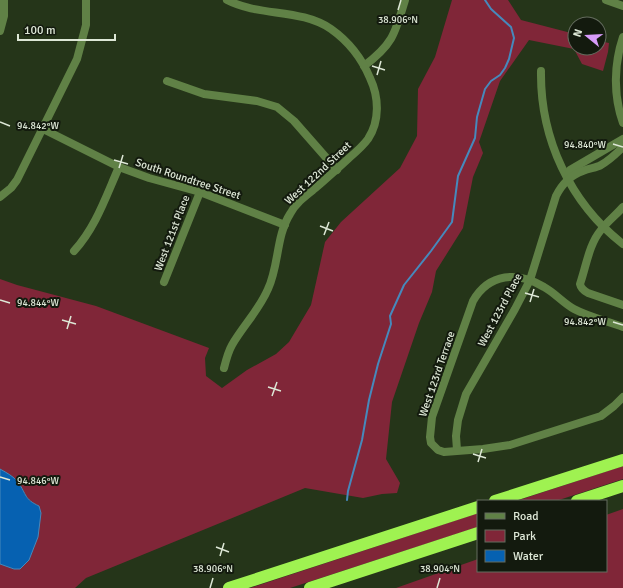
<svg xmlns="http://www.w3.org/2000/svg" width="623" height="588" viewBox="0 0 623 588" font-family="Signika,sans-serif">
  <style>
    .green { fill: #802638 }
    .water { fill: #0661b1; stroke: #4689bc }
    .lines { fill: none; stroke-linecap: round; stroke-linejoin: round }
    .stream { stroke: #4689bc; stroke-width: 2 }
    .street { stroke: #608146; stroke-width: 8 }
    .highway { stroke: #9ff251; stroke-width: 12 }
    .ticks { fill: none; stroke: #dde7d6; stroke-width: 1.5 }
    .labels { text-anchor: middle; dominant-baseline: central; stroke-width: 4; stroke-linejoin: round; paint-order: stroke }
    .street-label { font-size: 11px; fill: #dde7d6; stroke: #131a0e }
    .ticks-label { font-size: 10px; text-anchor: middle; fill: #dde7d6; stroke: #131a0e; stroke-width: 4; stroke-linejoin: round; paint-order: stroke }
  </style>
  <rect width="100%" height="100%" fill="#253519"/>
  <!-- green -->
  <g class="green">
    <path d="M 452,0 L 508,0 L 521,20 L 575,34 L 575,48 L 599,48 L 599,41 L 609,43 L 608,52 L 603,71 L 582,64 L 574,49 L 529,40 L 500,81 L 479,142 L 483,153 L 473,177 L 463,228 L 436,271 L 432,292 L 419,323 L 392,402 L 386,459 L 400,483 L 397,493 L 382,494 L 363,498 L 305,488 L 86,578 L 75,588 L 0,588 L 0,564 L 14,569 L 39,506 C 24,499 27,495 18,482 C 13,476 7,473 0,469 L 0,279 L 17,285 L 96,306 L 209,348 L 205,358 L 206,376 L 222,388 L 247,370 L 276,354 L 289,342 L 311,305 L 325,242 L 341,222 L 400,168 L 417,136 L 418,89 L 435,57 Z"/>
    <path d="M 623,466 L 623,479 L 556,501 L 516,501 Z"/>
    <path d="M 623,509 L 623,588 L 396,588 L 478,559 L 478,571 L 606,571 L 606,515 Z"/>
    <path d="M 478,513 L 478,527 L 290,588 L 250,588 Z"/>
  </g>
  <!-- water -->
  <path class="water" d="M 0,469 C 7,473 13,476 18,482 C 27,495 24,499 39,506 L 41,513 L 38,537 L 29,560 L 20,569 L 14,569 L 0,564 Z"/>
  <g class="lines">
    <!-- stream -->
    <path class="stream" d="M 347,500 L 348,491 L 362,440 L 369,400 L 378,364 L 391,324 L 390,316 L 404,285 L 431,251 L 452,222 L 458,176 L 475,138 L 477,117 L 485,89 L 491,81 L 500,75 L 505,68 L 509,59 L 514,38 L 511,27 L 491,9 L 485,0"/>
    <!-- street -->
    <g class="street">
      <path d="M 606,0 L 623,6"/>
      <path d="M 0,31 L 4,16 L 4,0"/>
      <path d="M 623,37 C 614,64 613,95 623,123"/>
      <path d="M 364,66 C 393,44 395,34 405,0"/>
      <path d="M 541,71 C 540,138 570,203 623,244"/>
      <path d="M 167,81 L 204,94 L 257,101 L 277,107 L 294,121 L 337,170"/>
      <path d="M 43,129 L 119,167 L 149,178 L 200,192 L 285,225"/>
      <path d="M 567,180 L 570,170 L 623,139"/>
      <path d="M 0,197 L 11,188 L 17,180 L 77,59 L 86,25 L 86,0"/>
      <path d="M 623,207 C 616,215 607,222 601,230 C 589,244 586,267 580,284 C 581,289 584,291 588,293 L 623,305"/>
      <path d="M 74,251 C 96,227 106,196 119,167"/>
      <path d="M 164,282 L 200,192"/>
      <path d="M 623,327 C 607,321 589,317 574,309 C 563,303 555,293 544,287 C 518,271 489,273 473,301 L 432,417 L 430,437 L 431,443 L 438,450 L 444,452 L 483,449 L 510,445 L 601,416 L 614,406 L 623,397"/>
      <path d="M 224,368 C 226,360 228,352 232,345 C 243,326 259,310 268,289 C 279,266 276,236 290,214 C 295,204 304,197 313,190 C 325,180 337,169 349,158 C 356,152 363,146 368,139 C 380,121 379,97 370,78 C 362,59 348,41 331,29 C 300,8 260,17 227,0"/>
      <path d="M 457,450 L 456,436 L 458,420 L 466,394 L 515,309 L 530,280 L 556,196 C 562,184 571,175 583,171 C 589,168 596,168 601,165 C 610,160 616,154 623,147"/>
    </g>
    <!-- highway -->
    <g class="highway">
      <path d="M 495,501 L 623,460"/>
      <path d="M 577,501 L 623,486"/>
      <path d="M 229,588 L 478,507"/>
      <path d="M 310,588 L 478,533"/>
    </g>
  </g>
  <!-- ticks -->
  <path class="ticks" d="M 398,10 L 401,0M 372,66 L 385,70M 377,75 L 381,61M 0,122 L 10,126M 613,144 L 623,147M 114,160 L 128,164M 119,168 L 123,155M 320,226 L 333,231M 324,235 L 329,222M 525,293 L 539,297M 0,300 L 10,303M 530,302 L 534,289M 62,320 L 76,324M 613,322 L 623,325M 67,329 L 71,316M 268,387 L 281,391M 272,396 L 277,382M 473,454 L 486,458M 478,462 L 482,449M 0,477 L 10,480M 216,547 L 229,552M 220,556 L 224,543M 210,588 L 213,578M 437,588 L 440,578"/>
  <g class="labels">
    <!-- street labels -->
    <g class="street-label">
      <text transform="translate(318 173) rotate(-43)">West 122nd Street</text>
      <text transform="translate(188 179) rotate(18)">South Roundtree Street</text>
      <text transform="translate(172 233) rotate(-69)">West 121st Place</text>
      <text transform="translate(500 310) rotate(-62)">West 123rd Place</text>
      <text transform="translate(437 374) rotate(-71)">West 123rd Terrace</text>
    </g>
  </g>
  <g class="ticks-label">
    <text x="398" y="23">38.906°N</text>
    <text x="38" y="129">94.842°W</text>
    <text x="585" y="148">94.840°W</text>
    <text x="38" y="306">94.844°W</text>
    <text x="585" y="325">94.842°W</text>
    <text x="38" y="484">94.846°W</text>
    <text x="440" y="572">38.904°N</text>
    <text x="213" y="572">38.906°N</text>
  </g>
  <!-- legend -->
  <rect x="477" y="500" width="130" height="72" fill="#131a0e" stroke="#646c5e"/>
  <rect x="485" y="513" width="20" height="6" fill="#608146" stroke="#646c5e"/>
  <text x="513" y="520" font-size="12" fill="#dde7d6">Road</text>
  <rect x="485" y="530" width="20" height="12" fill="#802638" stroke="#646c5e"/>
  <text x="513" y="540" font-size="12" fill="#dde7d6">Park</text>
  <rect x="485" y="550" width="20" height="12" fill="#0661b1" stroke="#646c5e"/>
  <text x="513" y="560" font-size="12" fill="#dde7d6">Water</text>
  <!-- north arrow -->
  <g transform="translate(587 36) rotate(288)"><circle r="19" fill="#131a0e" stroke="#646c5e"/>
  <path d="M0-3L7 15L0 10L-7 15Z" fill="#d79bf9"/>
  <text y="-6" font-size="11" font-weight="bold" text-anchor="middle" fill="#dde7d6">N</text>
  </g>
  <!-- scale -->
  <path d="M18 34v6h97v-6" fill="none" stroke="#dde7d6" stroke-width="2"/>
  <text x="24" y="34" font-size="12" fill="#dde7d6" stroke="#131a0e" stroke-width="3" paint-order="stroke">100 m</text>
</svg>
